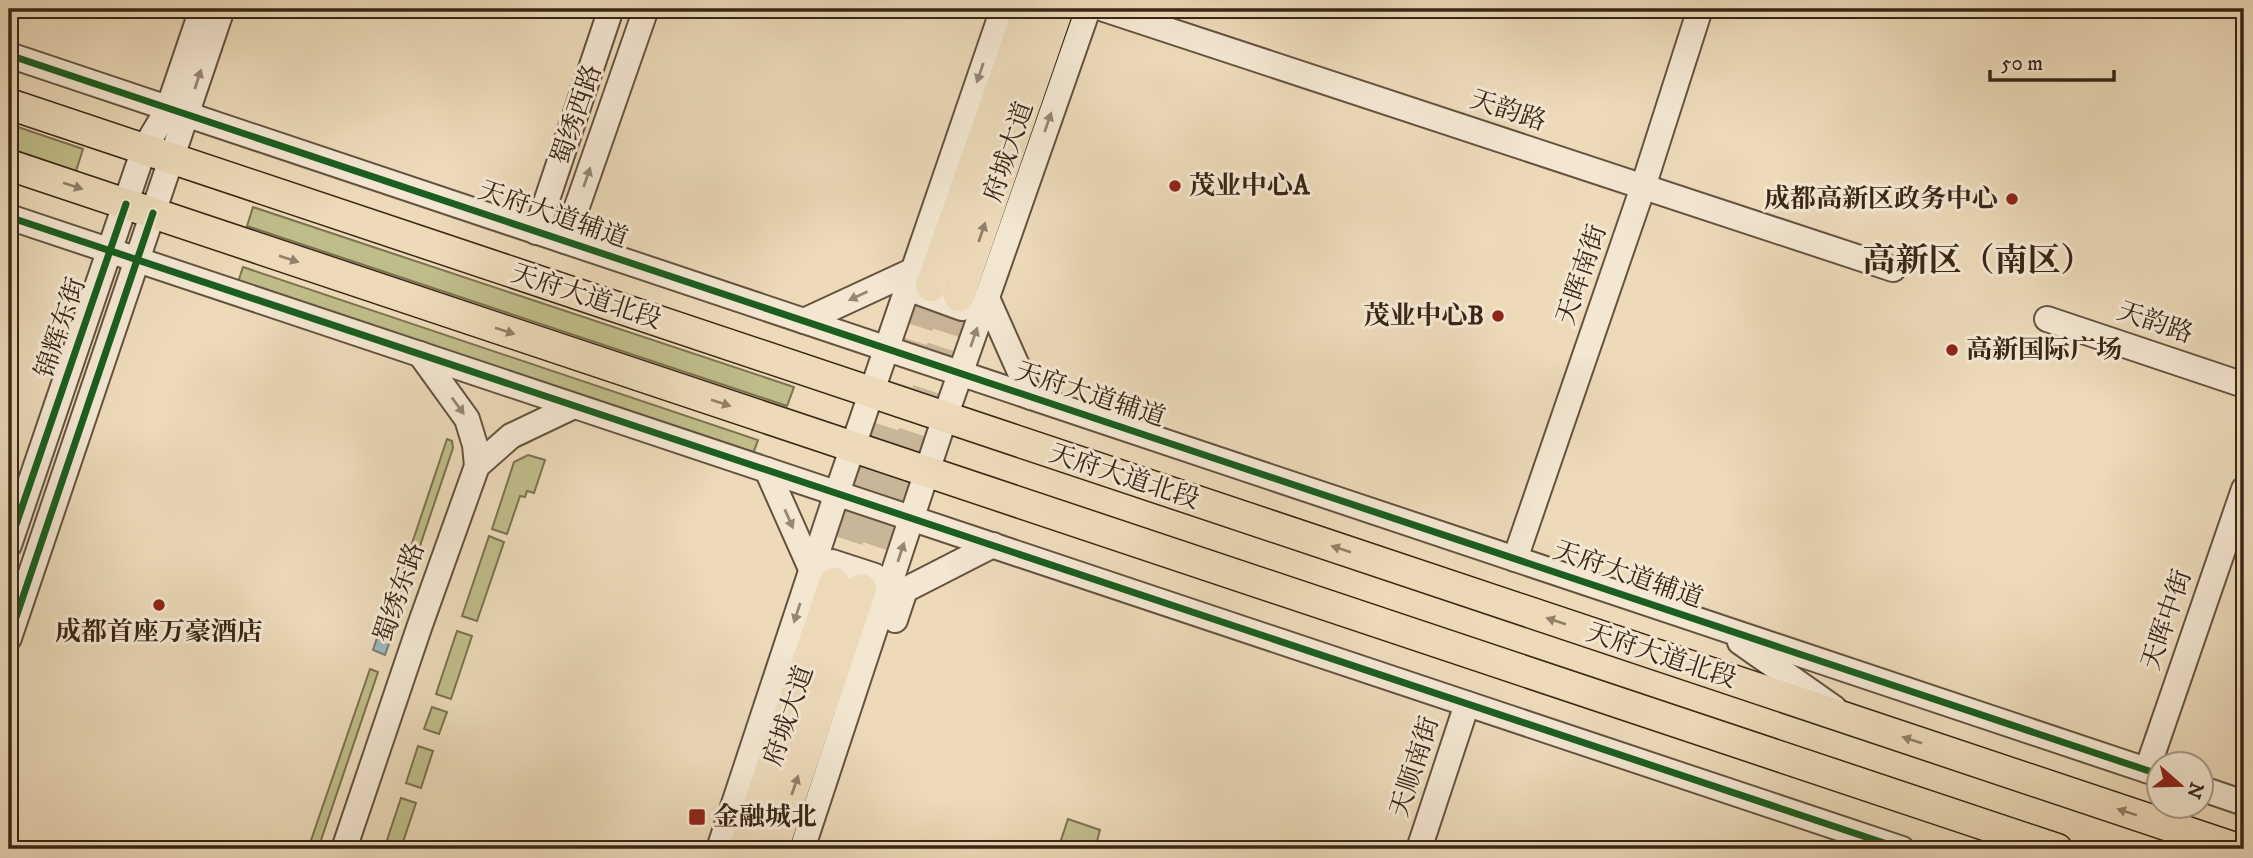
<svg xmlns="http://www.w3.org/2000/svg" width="2253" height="858" viewBox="0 0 2253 858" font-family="'IM FELL DW Pica','Noto Serif SC',serif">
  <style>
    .green { fill: #bfbd8a; stroke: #7c7250; stroke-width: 2 }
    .water { fill: #9cb8b9; stroke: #747e78; stroke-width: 2 }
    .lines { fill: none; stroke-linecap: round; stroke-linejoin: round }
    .major-tunnel { stroke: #c8b698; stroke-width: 30; stroke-dasharray: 30 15; stroke-linecap: butt }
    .minor-casing { stroke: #65533f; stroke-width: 28 }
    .major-casing { stroke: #382616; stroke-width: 33 }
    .minor { stroke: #f3e7d2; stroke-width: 24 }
    .major { stroke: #ecdab9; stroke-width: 30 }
    .cycleway-casing { stroke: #f3e7d2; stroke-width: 11 }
    .cycleway { stroke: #1b5e20; stroke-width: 7 }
    .oneway { fill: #968674 }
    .oneway2 { fill: #928068 }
    .poi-dot { fill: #8f2418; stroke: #f3e7d2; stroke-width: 2.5 }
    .labels { text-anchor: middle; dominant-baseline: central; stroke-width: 6; stroke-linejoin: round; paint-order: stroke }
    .street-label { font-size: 26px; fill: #382616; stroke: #f3e7d2 }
    .poi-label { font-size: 26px; font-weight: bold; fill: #382616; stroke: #f3e7d2; text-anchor: start }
    .district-label { font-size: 33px; font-weight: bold; fill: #382616; stroke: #f3e7d2 }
  </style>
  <rect width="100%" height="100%" fill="#ecdab9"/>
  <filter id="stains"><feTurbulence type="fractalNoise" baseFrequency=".00286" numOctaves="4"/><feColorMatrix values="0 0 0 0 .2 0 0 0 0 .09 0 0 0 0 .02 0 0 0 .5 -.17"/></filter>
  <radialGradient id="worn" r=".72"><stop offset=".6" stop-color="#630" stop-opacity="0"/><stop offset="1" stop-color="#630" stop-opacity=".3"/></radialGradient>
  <!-- green -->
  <g class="green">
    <path d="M 9,124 L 83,149 L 76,171 L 9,148 Z"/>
    <path d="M 253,207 L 794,387 L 787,406 L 247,226 Z"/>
    <path d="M 243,267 L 758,440 L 750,462 L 236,288 Z"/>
    <path d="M 447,439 L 452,441 L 453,448 L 400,605 L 392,603 Z"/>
    <path d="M 528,455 L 545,460 L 534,493 L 527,491 L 525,497 L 520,496 L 507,534 L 492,529 L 514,462 Z"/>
    <path d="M 489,536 L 504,542 L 477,621 L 462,616 Z"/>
    <path d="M 457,631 L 472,636 L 451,699 L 436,694 Z"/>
    <path d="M 370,669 L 378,672 L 318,849 L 308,849 Z"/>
    <path d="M 432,707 L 447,712 L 439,734 L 424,729 Z"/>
    <path d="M 418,746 L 433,751 L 421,788 L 406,783 Z"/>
    <path d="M 401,798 L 416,803 L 402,845 L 387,840 Z"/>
    <path d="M 1068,819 L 1100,830 L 1096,845 L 1104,849 L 1058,849 Z"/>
  </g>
  <!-- water -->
  <path class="water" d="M 382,623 L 395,627 L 385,655 L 373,650 Z"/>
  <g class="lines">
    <!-- major-tunnel -->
    <g class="major-tunnel">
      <path d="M 834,583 L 931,286"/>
      <path d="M 861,589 L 959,296"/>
    </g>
    <!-- minor casing -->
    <g class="minor-casing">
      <g id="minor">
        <path d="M 1104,9 L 1893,269"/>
        <path d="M 9,55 L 2158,774"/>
        <path d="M 9,217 L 1902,849"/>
        <path d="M 536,232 L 611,9"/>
        <path d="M 565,241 L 646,9"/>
        <path d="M 2047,319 L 2244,385"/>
        <path d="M 804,321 L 912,271 L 918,292 L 962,308 L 987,298 L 1031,397"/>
        <path d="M 420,354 L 467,419 L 475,445 L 477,466"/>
        <path d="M 767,470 L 811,569 L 832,562 L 875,576 L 883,586 L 885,602"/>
        <path d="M 9,545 L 144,149 L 168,109 L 202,9"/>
        <path d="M 1515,559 L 1643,187 L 1700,9"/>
        <path d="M 895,620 L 905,590 L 993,545"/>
        <path d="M 9,638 L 222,9"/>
        <path d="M 1740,642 L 1834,708"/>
        <path d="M 2147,770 L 2244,489"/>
        <path d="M 2200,788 L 2244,803"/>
        <path d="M 344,849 L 420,625 L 477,466 L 511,436 L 574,406"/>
        <path d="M 719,849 L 837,493 L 1003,9"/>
        <path d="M 802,849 L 945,417 L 1088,9"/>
        <path d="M 1419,849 L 1467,704"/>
      </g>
    </g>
    <!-- major casing -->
    <g class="major-casing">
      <g id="major">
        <path d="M 9,104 L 2238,849"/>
        <path d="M 9,165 L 2057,849"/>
        <path d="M 931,286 L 1029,9"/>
        <path d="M 959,296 L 1058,9"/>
        <path d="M 744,849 L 834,583"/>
        <path d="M 773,849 L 861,589"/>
      </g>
    </g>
    <!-- minor -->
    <use href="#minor" class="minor"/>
    <!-- major -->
    <use href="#major" class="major"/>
    <!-- cycleway casing -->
    <g class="cycleway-casing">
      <g id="cycleway">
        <path d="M 9,55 L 2158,774"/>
        <path d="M 9,217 L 1902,849"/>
        <path d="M 9,545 L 126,204"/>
        <path d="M 9,638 L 153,213"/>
      </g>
    </g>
    <!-- cycleway -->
    <use href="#cycleway" class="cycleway"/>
  </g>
  <!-- one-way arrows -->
  <defs><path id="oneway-solid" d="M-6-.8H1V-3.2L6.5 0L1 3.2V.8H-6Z" transform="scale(1.75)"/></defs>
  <g class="oneway">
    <use href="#oneway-solid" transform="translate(980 73) rotate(109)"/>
    <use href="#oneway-solid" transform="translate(198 79) rotate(-72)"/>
    <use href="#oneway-solid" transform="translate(1048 122) rotate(-71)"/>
    <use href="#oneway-solid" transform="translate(587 177) rotate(-71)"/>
    <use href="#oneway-solid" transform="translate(858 296) rotate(155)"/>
    <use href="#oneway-solid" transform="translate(974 337) rotate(-71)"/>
    <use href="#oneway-solid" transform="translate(458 406) rotate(54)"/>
    <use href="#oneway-solid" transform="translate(789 519) rotate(66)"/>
    <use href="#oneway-solid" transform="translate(901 552) rotate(-72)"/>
    <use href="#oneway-solid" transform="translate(797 613) rotate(108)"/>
  </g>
  <g class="oneway2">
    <use href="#oneway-solid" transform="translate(73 186) rotate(18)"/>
    <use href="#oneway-solid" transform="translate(982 232) rotate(-71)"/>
    <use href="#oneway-solid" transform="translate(289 259) rotate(18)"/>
    <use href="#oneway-solid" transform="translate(505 331) rotate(18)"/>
    <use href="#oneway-solid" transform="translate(721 403) rotate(18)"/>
    <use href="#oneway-solid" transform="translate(1341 549) rotate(-162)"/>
    <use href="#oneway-solid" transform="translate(1556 621) rotate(-162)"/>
    <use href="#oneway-solid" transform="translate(1912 740) rotate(-162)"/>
    <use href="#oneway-solid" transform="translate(795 785) rotate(-71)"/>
    <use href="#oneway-solid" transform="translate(2127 812) rotate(-162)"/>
  </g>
  <!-- markers -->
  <g class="poi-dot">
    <circle cx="1175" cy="186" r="7"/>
    <circle cx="2012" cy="199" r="7"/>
    <circle cx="1498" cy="316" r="7"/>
    <circle cx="1952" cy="350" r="7"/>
    <circle cx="159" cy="605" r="7"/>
    <rect x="688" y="808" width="18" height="18" rx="3.5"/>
  </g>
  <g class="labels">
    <!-- street labels -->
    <g class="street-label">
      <text transform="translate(1508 111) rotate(18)">天韵路</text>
      <text transform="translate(577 115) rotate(-71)">蜀绣西路</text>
      <text transform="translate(1009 152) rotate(-71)">府城大道</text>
      <text transform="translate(553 215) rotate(19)">天府大道辅道</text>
      <text transform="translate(1582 275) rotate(-71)">天晖南街</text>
      <text transform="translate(586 297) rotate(18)">天府大道北段</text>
      <text transform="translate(2155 323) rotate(19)">天韵路</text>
      <text transform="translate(61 328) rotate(-71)">锦辉东街</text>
      <text transform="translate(1090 395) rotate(18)">天府大道辅道</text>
      <text transform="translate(1124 477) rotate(18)">天府大道北段</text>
      <text transform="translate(1628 575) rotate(19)">天府大道辅道</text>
      <text transform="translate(400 593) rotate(-71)">蜀绣东路</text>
      <text transform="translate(2167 620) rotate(-71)">天晖中街</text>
      <text transform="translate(1661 656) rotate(18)">天府大道北段</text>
      <text transform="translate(789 716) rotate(-71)">府城大道</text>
      <text transform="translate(1415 767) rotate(-72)">天顺南街</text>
    </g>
    <!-- poi labels -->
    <g class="poi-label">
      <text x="1189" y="186">茂业中心A</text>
      <text x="1998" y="199" text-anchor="end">成都高新区政务中心</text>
      <text x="1484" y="316" text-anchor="end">茂业中心B</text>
      <text x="1966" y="350">高新国际广场</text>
      <text x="159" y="632" text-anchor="middle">成都首座万豪酒店</text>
      <text x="713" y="817">金融城北</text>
    </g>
    <!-- district labels -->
    <g class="district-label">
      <text x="1978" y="261">高新区（南区）</text>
    </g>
  </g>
  <!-- margin -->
  <rect width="2253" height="858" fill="none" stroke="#ecdab9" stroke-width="35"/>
  <rect x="10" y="10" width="2232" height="837" fill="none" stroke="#382616" stroke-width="3.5"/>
  <rect x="18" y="18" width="2218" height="823" fill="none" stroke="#382616" stroke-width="2"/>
  <!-- north arrow -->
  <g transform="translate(2180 785) rotate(110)"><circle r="33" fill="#f3e7d2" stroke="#a89a87" stroke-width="2"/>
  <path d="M0-5L12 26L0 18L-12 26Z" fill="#8f2418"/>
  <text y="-10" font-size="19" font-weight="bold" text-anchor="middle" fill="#382616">N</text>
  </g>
  <!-- scale -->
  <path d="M1990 70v10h124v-10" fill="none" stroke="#382616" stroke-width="3.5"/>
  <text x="2001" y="70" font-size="21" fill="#382616" stroke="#f3e7d2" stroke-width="5" paint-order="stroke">50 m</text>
  <rect width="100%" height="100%" filter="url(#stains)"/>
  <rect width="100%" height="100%" fill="url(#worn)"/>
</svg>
